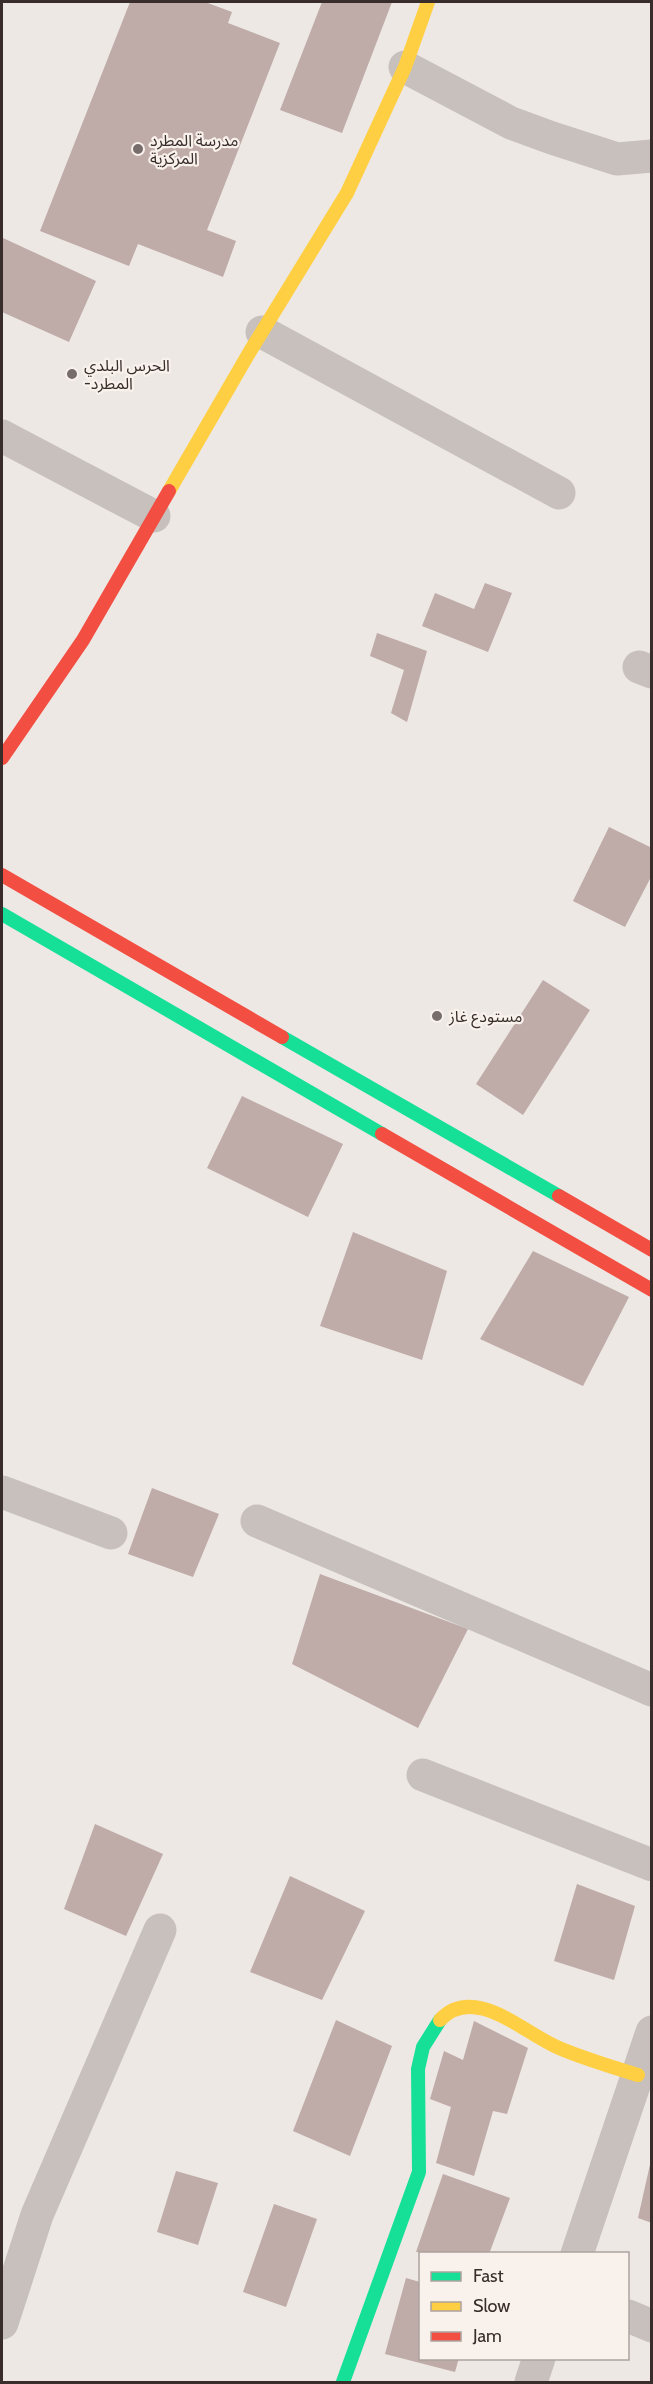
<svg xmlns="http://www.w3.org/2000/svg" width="653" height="2384" viewBox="0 0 653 2384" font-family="Cabin,'Noto Sans Arabic',sans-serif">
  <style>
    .building { fill: #bfaba7 }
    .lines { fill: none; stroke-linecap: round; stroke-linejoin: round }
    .street { stroke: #c7c0bc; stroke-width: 33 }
    .fast { stroke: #16e098; stroke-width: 14 }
    .slow { stroke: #ffcf43; stroke-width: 14 }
    .jam { stroke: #f24e42; stroke-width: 14 }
    .poi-dot { fill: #776e6c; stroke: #f9f1ec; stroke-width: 2 }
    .labels { text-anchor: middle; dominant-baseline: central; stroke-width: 4.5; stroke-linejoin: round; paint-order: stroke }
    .poi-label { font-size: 16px; fill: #382d2b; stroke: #f9f1ec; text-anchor: start }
  </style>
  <rect width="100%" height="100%" fill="#ede8e4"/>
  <!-- building -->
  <g class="building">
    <path d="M 130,2 L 205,2 L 232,12 L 228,23 L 280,43 L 207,230 L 236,241 L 223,277 L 138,244 L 129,266 L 40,231 Z"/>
    <path d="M 322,2 L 392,2 L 342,133 L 280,110 Z"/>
    <path d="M 3,238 L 96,281 L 69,342 L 2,312 Z"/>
    <path d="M 485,583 L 512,593 L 488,652 L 422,626 L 435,593 L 474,609 Z"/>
    <path d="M 377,633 L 427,651 L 407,722 L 391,713 L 404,670 L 370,656 Z"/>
    <path d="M 609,827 L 652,848 L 652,875 L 625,927 L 573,901 Z"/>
    <path d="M 543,980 L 590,1010 L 523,1115 L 476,1084 Z"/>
    <path d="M 242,1096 L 343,1144 L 308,1217 L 207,1168 Z"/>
    <path d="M 353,1232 L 447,1271 L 422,1360 L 320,1326 Z"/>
    <path d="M 533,1251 L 629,1297 L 583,1386 L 480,1339 Z"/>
    <path d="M 152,1488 L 219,1514 L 193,1577 L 128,1554 Z"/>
    <path d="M 320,1574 L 468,1629 L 418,1728 L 292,1664 Z"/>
    <path d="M 95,1824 L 163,1854 L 126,1936 L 64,1909 Z"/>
    <path d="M 290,1876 L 365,1911 L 322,2000 L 250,1972 Z"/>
    <path d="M 577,1884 L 635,1906 L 614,1980 L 554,1961 Z"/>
    <path d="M 336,2020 L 392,2046 L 350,2156 L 293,2131 Z"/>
    <path d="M 474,2021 L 528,2048 L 507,2114 L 493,2111 L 474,2176 L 436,2163 L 451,2107 L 430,2099 L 444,2051 L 463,2060 Z"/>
    <path d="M 651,2160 L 652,2161 L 652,2223 L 638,2218 Z"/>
    <path d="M 176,2171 L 218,2183 L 198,2245 L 157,2232 Z"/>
    <path d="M 443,2174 L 510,2198 L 489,2254 L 416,2252 Z"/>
    <path d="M 274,2204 L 317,2219 L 286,2307 L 243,2292 Z"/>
    <path d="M 406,2278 L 420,2282 L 420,2358 L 459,2358 L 455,2372 L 385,2354 Z"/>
  </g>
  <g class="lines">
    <!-- street -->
    <g class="street">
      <path d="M 405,67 L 511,123 L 552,138 L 617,159 L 652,156"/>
      <path d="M 262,332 L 559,493"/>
      <path d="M 2,436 L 154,516"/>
      <path d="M 639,667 L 652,672"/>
      <path d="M 2,1492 L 111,1533"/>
      <path d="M 257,1521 L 652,1690"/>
      <path d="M 423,1775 L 652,1865"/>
      <path d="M 577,2254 L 652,2032"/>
      <path d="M 628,2316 L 652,2326"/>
      <path d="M 2,2323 L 37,2215 L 160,1930"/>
      <path d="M 531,2382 L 539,2358"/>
    </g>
    <!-- fast -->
    <g class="fast">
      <path d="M 2,914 L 382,1134"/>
      <path d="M 282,1037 L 559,1196"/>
      <path d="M 343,2382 L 419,2172 L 418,2069 L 423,2047 L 440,2020"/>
    </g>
    <!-- slow -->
    <g class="slow">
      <path d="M 169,491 L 249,353 L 347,193 L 405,67 L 428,2"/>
      <path d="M 440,2020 C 474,1983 525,2034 559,2048 C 585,2059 612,2067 638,2075"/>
    </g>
    <!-- jam -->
    <g class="jam">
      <path d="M 2,758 L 83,640 L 169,491"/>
      <path d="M 2,875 L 282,1037"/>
      <path d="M 382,1134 L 652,1290"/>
      <path d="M 559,1196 L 652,1250"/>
    </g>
  </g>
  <!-- markers -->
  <g class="poi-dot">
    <circle cx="138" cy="149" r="6"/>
    <circle cx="72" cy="374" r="6"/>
    <circle cx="437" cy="1016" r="6"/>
  </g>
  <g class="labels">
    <!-- poi labels -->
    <g class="poi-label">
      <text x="150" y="140">مدرسة المطرد<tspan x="150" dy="18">المركزية</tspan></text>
      <text x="84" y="365">الحرس البلدي<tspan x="84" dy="18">-المطرد</tspan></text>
      <text x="449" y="1016">مستودع غاز</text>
    </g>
  </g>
  <!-- border -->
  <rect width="653" height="2384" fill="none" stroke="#382d2b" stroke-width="6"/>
  <!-- legend -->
  <rect x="419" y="2252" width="210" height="108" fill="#f9f1ec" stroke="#aca39f" stroke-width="1.5"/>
  <rect x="431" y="2272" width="30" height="9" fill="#16e098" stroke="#aca39f" stroke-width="1.5"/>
  <text x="473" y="2282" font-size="18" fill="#382d2b">Fast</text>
  <rect x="431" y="2302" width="30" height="9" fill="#ffcf43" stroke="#aca39f" stroke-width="1.5"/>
  <text x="473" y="2312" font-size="18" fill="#382d2b">Slow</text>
  <rect x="431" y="2332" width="30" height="9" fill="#f24e42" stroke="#aca39f" stroke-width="1.5"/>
  <text x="473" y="2342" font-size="18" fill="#382d2b">Jam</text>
</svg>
